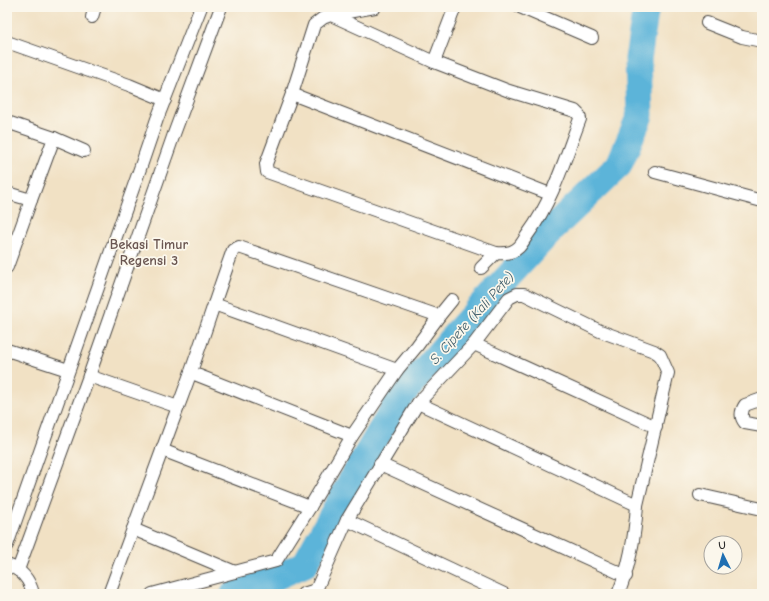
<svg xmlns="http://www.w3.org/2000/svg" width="769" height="601" viewBox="0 0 769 601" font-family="'Comic Neue',sans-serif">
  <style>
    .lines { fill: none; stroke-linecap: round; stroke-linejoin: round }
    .river { stroke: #5bb4d9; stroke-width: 27 }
    .minor-casing { stroke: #494642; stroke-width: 14 }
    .minor { stroke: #fff; stroke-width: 12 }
    .labels { text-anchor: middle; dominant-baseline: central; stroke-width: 3.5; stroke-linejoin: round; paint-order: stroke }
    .neighbourhood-label { font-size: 14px; font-weight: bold; fill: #6a5651; stroke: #fbf7ec }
    .water-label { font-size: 14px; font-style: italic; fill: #3c5b68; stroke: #fbf7ec }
  </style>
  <rect width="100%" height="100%" fill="#fbf7ec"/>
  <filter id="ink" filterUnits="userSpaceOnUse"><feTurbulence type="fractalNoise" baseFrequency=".025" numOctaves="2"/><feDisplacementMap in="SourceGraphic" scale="8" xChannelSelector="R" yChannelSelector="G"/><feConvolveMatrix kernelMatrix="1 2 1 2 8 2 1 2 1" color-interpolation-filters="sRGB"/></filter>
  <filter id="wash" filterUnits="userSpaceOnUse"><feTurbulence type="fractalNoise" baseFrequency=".012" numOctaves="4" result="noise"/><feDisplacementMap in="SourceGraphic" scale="16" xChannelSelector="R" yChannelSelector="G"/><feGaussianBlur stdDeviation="0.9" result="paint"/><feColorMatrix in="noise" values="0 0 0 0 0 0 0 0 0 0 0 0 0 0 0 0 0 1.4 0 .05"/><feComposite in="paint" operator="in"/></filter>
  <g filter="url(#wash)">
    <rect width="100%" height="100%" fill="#f1e1c4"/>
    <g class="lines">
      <!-- river -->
      <path class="river" d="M 234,594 L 244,591 L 305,564 L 352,479 L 401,396 L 461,328 L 551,230 L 619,165 L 640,115 L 638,59 L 646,7"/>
    </g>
  </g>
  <g filter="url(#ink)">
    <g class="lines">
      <!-- minor casing -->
      <g class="minor-casing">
        <g id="minor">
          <path d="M 520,7 L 592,38"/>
          <path d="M 331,15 L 434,62 L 509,91 L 575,111 L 579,115 L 580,119 C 565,158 553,200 528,234 C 525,238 522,244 519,247 C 513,253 504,254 496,253 L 267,172 L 266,164 L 292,94 L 314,25 L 323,18 Z"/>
          <path d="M 331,15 L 375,7"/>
          <path d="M 92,17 L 95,7"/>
          <path d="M 707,23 L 742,37 L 762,41"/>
          <path d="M 7,42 L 129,85 L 165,100"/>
          <path d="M 434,62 L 455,7"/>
          <path d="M 292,94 L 550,194"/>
          <path d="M 7,122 L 54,138 L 31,200"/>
          <path d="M 54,138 L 84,151"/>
          <path d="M 655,172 L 762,201"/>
          <path d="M 7,193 L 31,200 L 7,267"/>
          <path d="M 481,268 L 496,253"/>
          <path d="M 214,304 L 397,370"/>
          <path d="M 474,344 L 656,427"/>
          <path d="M 7,350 L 68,370"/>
          <path d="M 192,373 L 352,436"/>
          <path d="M 89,376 L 178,407 L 109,594"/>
          <path d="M 762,399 L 745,405 C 741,411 740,417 745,423 L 762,426"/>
          <path d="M 418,403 L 637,505"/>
          <path d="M 178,407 C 198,355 214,302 233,250 L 239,247 L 439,316 L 452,300"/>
          <path d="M 162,450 L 310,507"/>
          <path d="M 380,464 L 626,576"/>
          <path d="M 700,495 L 762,509"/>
          <path d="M 347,520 L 504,594"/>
          <path d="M 133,529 L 235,572"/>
          <path d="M 7,545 L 142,163 L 157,119 L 201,7"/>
          <path d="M 7,565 C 21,569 30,580 33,594"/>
          <path d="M 18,570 L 89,376 L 174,134 L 221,7"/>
          <path d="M 152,594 L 276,561 L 310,507 L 352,436 L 397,370 L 417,346 L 439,316"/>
          <path d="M 303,594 L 316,590 L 347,520 L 418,403 L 474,344 L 509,298 L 517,294 L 524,294 L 600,331 L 654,351 L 660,355 L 668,373 L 637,505 C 635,535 630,566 618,594"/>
        </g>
      </g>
      <!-- minor -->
      <use href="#minor" class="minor"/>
    </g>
  </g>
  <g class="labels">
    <!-- neighbourhood labels -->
    <g class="neighbourhood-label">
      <text x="149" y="244">Bekasi Timur<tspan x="149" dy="16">Regensi 3</tspan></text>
    </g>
    <!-- water labels -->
    <g class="water-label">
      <text transform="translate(472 318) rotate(-48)">S. Cipete (Kali Pete)</text>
    </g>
  </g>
  <!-- margin -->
  <rect width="769" height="601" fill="none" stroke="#fbf7ec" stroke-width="24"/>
  <!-- north arrow -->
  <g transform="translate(723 555) rotate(355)"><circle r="19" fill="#fbf7ec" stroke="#a8a59f"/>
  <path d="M0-3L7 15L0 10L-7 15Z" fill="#1f6fb2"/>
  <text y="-6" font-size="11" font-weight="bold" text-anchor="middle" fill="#2b2b2b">U</text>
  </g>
</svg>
